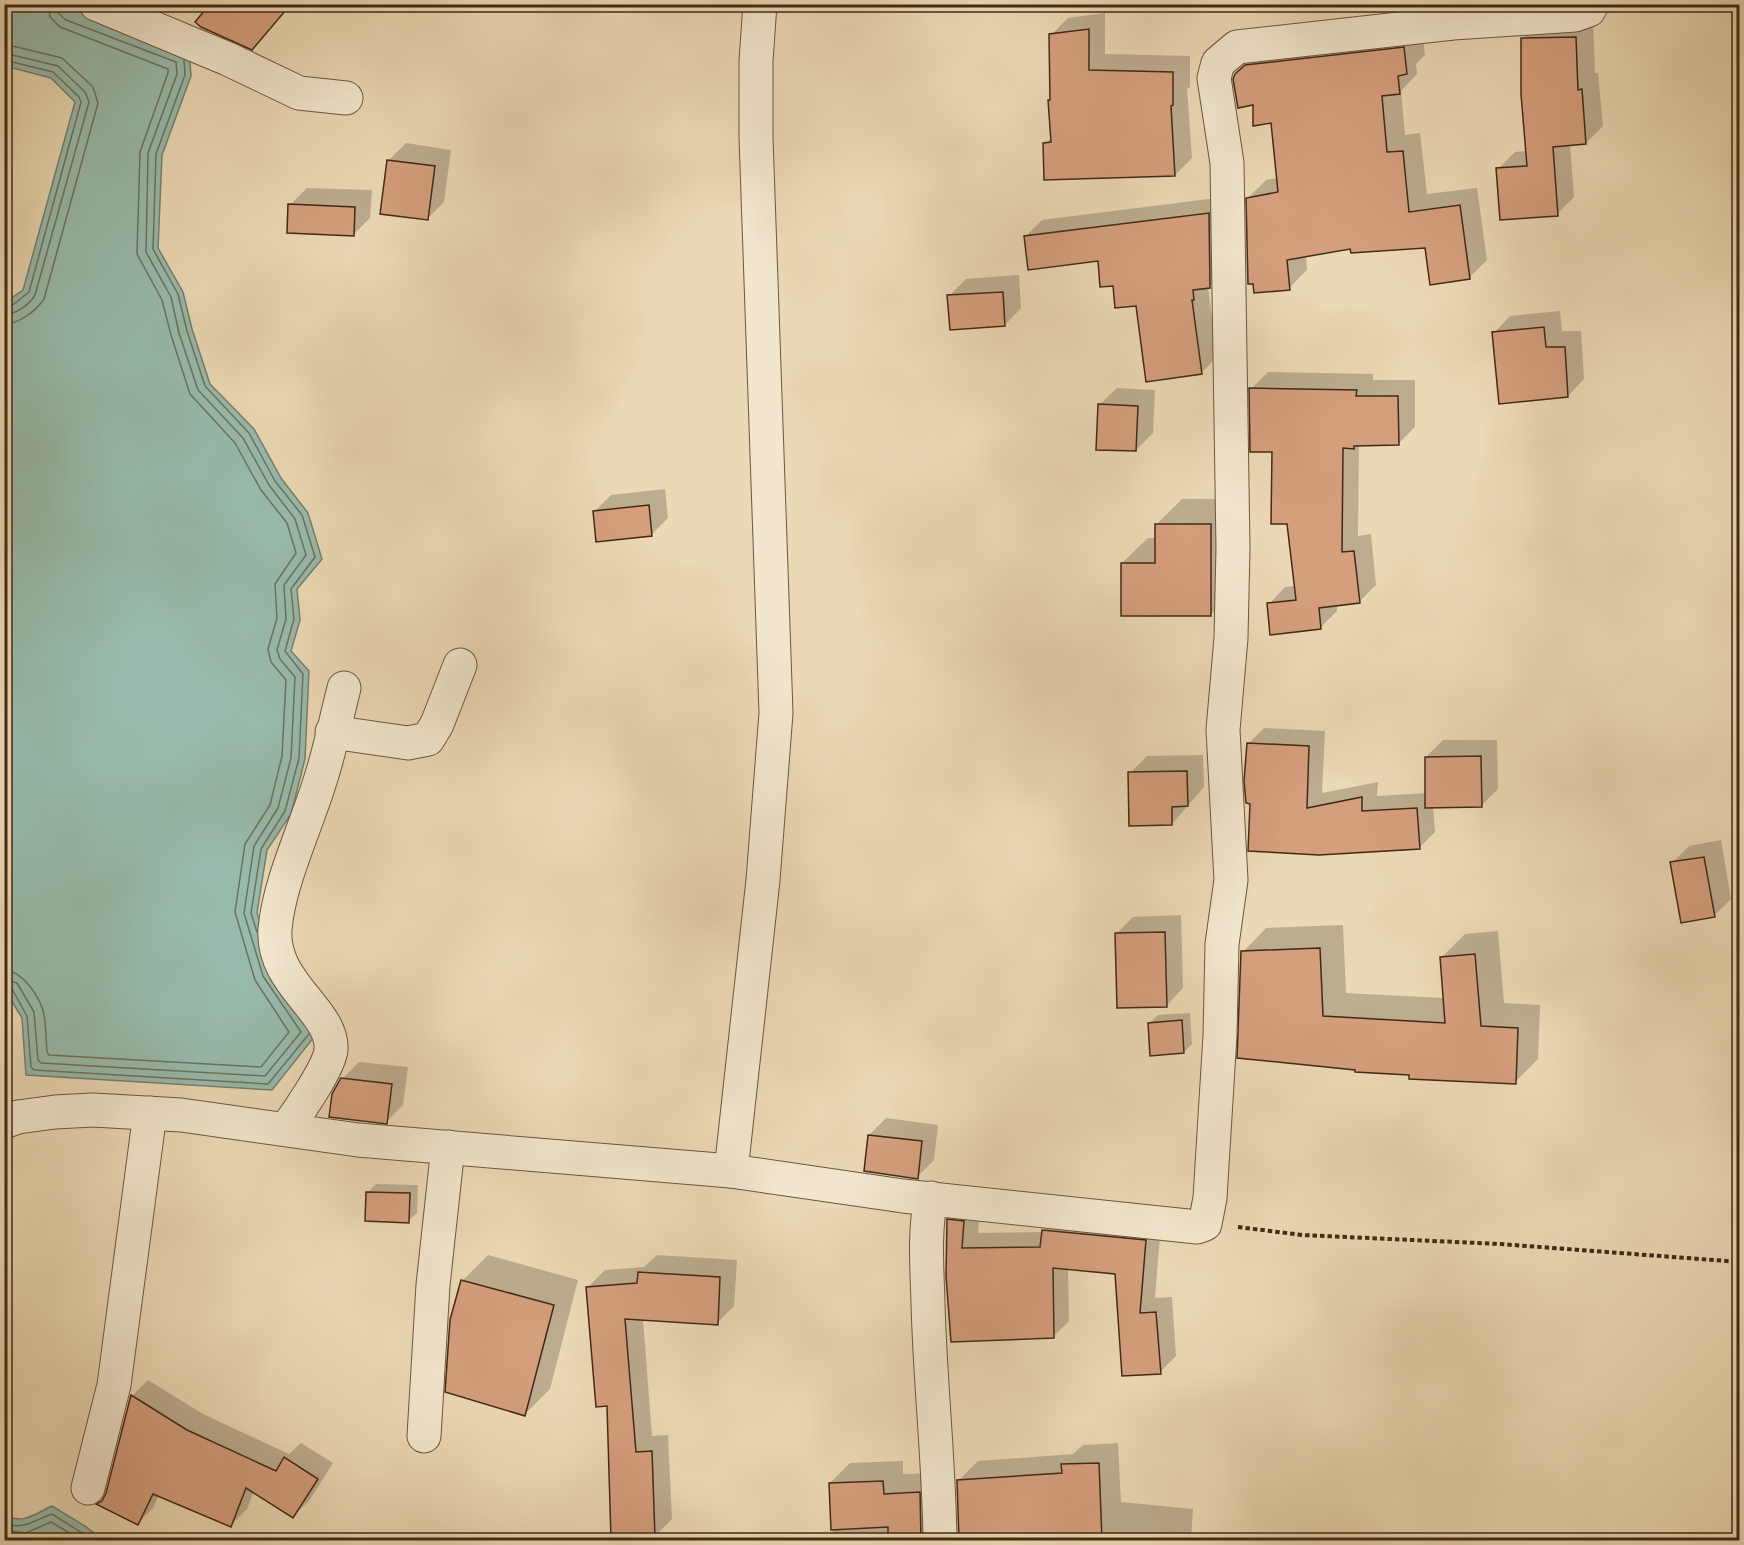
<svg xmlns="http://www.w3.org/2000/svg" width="1744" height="1545" viewBox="0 0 1744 1545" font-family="Vollkorn,serif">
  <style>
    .water { fill: #98baac; stroke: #758070; stroke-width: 1.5 }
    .shadow { fill: #0003 }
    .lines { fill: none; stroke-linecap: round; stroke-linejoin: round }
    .shore { stroke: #6c7260; stroke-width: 1.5 }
    .building { fill: #d59e7d; stroke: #412a15; stroke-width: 1.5 }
    .street-casing { stroke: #6c563d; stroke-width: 35 }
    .path { stroke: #412a15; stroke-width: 4; stroke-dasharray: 4.5 3; stroke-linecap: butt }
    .street { stroke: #f2e6ce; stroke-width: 33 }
  </style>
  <rect width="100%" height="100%" fill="#ebd8b4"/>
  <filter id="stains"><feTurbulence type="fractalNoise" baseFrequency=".00333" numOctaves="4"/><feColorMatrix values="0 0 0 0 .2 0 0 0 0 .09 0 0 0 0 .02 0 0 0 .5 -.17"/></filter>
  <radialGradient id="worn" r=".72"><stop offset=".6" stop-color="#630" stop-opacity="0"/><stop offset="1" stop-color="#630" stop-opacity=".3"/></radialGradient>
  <!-- water -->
  <g class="water">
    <path d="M 5,5 L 63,5 L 189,51 L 191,76 L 162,155 L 158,248 L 183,292 L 192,329 L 210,384 L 254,429 L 281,478 L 308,513 L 322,559 L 297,589 L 300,620 L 291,651 L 309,671 L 305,759 L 291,814 L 267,850 L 257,913 L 275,970 L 318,1032 L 272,1090 L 26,1075 L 22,1018 L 4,988 L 4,303 L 23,290 L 75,102 L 51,78 L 5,66 Z"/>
    <path d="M 52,1506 L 85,1526 L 103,1540 L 5,1540 L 5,1515 C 22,1525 35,1514 52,1506 Z"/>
  </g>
  <!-- shadow -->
  <g class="shadow">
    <path d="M 500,4 L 514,4 L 511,7 Z"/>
    <path d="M 1219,4 L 1266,4 L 1242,6 L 1219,9 Z"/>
    <path d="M 1105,13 L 1105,54 L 1190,56 L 1190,87 L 1187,89 L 1192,158 L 1175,175 L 1045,144 L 1052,137 L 1051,35 L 1068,18 Z"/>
    <path d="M 1593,20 L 1595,73 L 1598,73 L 1603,126 L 1586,143 L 1570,144 L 1574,197 L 1557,214 L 1498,169 L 1515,152 L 1527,151 L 1522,39 L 1539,22 Z"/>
    <path d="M 1422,30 L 1425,55 L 1416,64 L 1417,74 L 1401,91 L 1405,135 L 1420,133 L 1427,194 L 1477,188 L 1487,260 L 1469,278 L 1426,246 L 1352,248 L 1306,256 L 1307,270 L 1289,288 L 1248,198 L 1266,180 L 1278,178 L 1272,121 L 1254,104 L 1236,74 L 1255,56 Z"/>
    <path d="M 406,143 L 451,150 L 444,202 L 427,219 L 389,160 Z"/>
    <path d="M 307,188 L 372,190 L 370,218 L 354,234 L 290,205 Z"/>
    <path d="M 1224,197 L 1226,271 L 1208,287 L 1217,357 L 1201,373 L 1137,304 L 1114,285 L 1099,260 L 1026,236 L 1042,220 Z"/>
    <path d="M 1019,275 L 1021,308 L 1005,325 L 949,296 L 966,279 Z"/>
    <path d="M 1560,311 L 1562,331 L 1581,331 L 1584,379 L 1568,396 L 1494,333 L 1510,316 Z"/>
    <path d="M 1268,372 L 1373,374 L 1373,380 L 1415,380 L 1415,427 L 1398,444 L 1359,445 L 1358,536 L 1371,534 L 1376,585 L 1359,602 L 1337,604 L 1337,611 L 1320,628 L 1269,604 L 1285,587 L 1295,586 L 1288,522 L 1274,451 L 1251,389 Z"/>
    <path d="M 1117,388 L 1155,390 L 1153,433 L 1136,450 L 1100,404 Z"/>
    <path d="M 665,489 L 668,518 L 651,535 L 594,512 L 611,495 Z"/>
    <path d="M 1182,499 L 1235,499 L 1236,589 L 1211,614 L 1122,563 L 1148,538 L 1156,538 L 1156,525 Z"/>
    <path d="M 1264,728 L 1325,731 L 1322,793 L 1378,782 L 1377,796 L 1427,793 L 1426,757 L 1443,740 L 1497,740 L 1498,789 L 1481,806 L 1433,806 L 1435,832 L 1419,848 L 1252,802 L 1248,744 Z"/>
    <path d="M 1203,755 L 1204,787 L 1172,824 L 1130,773 L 1147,756 Z"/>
    <path d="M 1721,840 L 1731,899 L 1714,916 L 1672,863 L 1689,846 Z"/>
    <path d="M 1181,915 L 1183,988 L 1167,1005 L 1116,934 L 1133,917 Z"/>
    <path d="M 1343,925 L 1346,993 L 1444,998 L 1442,957 L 1465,934 L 1498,931 L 1504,1003 L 1540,1005 L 1538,1059 L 1515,1082 L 1357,1071 L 1243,952 L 1266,928 Z"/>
    <path d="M 1190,1013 L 1192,1044 L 1184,1052 L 1150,1023 L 1158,1015 Z"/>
    <path d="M 359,1062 L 408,1067 L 403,1105 L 386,1122 L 342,1079 Z"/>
    <path d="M 886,1118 L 938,1125 L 934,1160 L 917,1177 L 869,1135 Z"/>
    <path d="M 376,1184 L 418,1185 L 417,1213 L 408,1221 L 368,1192 Z"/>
    <path d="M 964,1204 L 980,1206 L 978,1233 L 1043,1232 L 1059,1214 L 1161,1225 L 1155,1298 L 1172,1297 L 1176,1356 L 1160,1372 L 1117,1273 L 1068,1268 L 1069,1321 L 1053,1337 L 952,1340 L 948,1220 Z"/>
    <path d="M 488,1255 L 578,1280 L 550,1389 L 525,1414 L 462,1281 Z"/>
    <path d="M 657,1255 L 737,1260 L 734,1306 L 717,1323 L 643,1319 L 652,1436 L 668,1435 L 672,1519 L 655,1536 L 609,1404 L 588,1287 L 605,1270 L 644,1267 Z"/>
    <path d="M 148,1380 L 203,1414 L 289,1454 L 301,1443 L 333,1463 L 309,1501 L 293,1516 L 254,1491 L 247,1509 L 231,1525 L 159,1495 L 153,1508 L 137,1524 L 98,1504 L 108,1493 L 132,1396 Z"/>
    <path d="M 1118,1443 L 1121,1502 L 1193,1509 L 1191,1540 L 830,1540 L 833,1538 L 830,1483 L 850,1463 L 903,1461 L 903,1474 L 939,1473 L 951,1537 L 960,1539 L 958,1481 L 978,1461 L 1073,1454 L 1083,1445 Z"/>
  </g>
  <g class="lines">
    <!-- shore -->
    <g class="shore">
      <path d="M 4,44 L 62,58 L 93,87 L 98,103 L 44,299 C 36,311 19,324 4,324"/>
      <path d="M 4,53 L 58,66 L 85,92 L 89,102 L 35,295 C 29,305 16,314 4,315"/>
      <path d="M 4,60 L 53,72 L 79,97 L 81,102 L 29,292 L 10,307 L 4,308"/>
      <path d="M 184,60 L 185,75 L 156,154 L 153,249 L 178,294 L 187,331 L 205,386 L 249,433 L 275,481 L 302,515 L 315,557 L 291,589 L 294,619 L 285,651 L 303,674 L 299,758 L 285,811 L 261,849 L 251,913 L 257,932"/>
      <path d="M 4,970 C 23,971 40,997 44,1014 C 46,1026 46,1040 47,1052 L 49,1055 L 261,1067 L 289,1032 L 255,980 L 235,912 L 245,844 L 270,805 L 282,756 L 286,680 L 271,662 L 268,649 L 277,618 L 275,584 L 296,553 L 287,523 L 261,490 L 235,443 L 190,394 L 171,335 L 162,300 L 137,254 L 140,152 L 168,73 L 168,69 L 60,27 L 50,17 L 48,4"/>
      <path d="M 4,979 L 17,983 L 34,1012 L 38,1060 L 41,1063 L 265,1076 L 301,1032 L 263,976 L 244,913 L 254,846 L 278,808 L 291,758 L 295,677 L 280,659 L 277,650 L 286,619 L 284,585 L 306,555 L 295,519 L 269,485 L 243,438 L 198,390 L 179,333 L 171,297 L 146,252 L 148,153 L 177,74 L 176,62 L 66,20 L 59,14 L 57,4"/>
      <path d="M 4,987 L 12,989 L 27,1016 L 31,1067 L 34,1070 L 268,1084 L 309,1034"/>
      <path d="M 4,1522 C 22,1532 36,1519 52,1514 L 93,1540"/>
      <path d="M 4,1530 L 26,1533 L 51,1522 L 81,1540"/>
    </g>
  </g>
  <!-- building -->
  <g class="building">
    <path d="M 210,4 L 291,4 L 252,50 L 201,27 L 195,22 Z"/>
    <path d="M 1089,29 L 1089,70 L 1173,72 L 1173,105 L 1171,106 L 1175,176 L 1044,180 L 1043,143 L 1051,142 L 1048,100 L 1050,100 L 1049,34 Z"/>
    <path d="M 1576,37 L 1578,90 L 1582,89 L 1586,144 L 1553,147 L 1558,216 L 1500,220 L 1496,168 L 1527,166 L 1521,94 L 1521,38 Z"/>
    <path d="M 1404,47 L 1407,74 L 1398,76 L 1400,94 L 1382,96 L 1387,152 L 1403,151 L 1409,212 L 1460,205 L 1470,279 L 1430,285 L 1425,248 L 1351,253 L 1350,249 L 1287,260 L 1290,290 L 1254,293 L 1253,284 L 1248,284 L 1246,198 L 1278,192 L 1271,123 L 1253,126 L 1253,105 L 1238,108 L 1233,79 L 1235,74 L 1245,65 Z"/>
    <path d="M 387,160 L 435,166 L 428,220 L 380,214 Z"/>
    <path d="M 288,204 L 355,207 L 354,236 L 287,233 Z"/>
    <path d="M 1209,213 L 1210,288 L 1193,290 L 1194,300 L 1192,300 L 1202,374 L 1146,382 L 1136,306 L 1115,308 L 1113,286 L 1100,287 L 1098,261 L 1028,270 L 1024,236 Z"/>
    <path d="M 1003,292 L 1005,326 L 950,330 L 947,295 Z"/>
    <path d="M 1544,327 L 1546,347 L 1565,347 L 1568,397 L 1499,404 L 1492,332 Z"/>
    <path d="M 1249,388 L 1357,390 L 1356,396 L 1398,396 L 1399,445 L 1354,446 L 1354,449 L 1343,448 L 1342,552 L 1354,551 L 1360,603 L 1319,608 L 1321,629 L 1270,635 L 1267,603 L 1296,600 L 1287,524 L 1271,524 L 1272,452 L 1250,452 Z"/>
    <path d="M 1098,404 L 1138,406 L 1136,451 L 1096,450 Z"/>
    <path d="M 649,505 L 652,536 L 596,542 L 593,511 Z"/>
    <path d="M 1155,524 L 1211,524 L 1211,616 L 1121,616 L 1121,563 L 1155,563 Z"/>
    <path d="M 1247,743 L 1309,746 L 1307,808 L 1362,797 L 1362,811 L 1417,808 L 1420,849 L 1319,855 L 1248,851 L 1250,804 L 1246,803 L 1244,781 Z"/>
    <path d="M 1481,756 L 1482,807 L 1425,808 L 1425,757 Z"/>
    <path d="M 1187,771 L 1188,806 L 1172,807 L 1172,825 L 1129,826 L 1128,772 Z"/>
    <path d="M 1704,857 L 1715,917 L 1681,923 L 1670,862 Z"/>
    <path d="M 1165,932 L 1167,1007 L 1117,1008 L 1115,933 Z"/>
    <path d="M 1320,948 L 1323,1016 L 1445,1023 L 1440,957 L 1475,954 L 1481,1026 L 1518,1028 L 1516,1084 L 1409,1079 L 1409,1075 L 1355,1072 L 1355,1070 L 1237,1058 L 1241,951 Z"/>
    <path d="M 1182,1020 L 1184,1053 L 1150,1056 L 1148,1023 Z"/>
    <path d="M 341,1078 L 392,1084 L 387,1124 L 329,1117 L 332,1094 Z"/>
    <path d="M 868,1135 L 922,1141 L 918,1179 L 864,1171 Z"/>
    <path d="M 366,1192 L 410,1193 L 409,1223 L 365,1221 Z"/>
    <path d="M 947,1219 L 964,1221 L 962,1248 L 1040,1247 L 1042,1230 L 1146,1240 L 1140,1313 L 1156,1312 L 1161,1374 L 1122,1376 L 1115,1274 L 1053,1268 L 1054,1338 L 951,1342 L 946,1276 Z"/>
    <path d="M 638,1272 L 720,1277 L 718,1325 L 625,1319 L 636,1452 L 652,1451 L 655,1538 L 611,1539 L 607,1406 L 596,1407 L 586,1287 L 637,1283 Z"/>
    <path d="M 461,1280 L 554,1305 L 525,1416 L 445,1392 L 450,1320 Z"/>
    <path d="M 131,1395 L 187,1430 L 276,1471 L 284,1457 L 318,1479 L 293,1518 L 246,1488 L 231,1527 L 153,1494 L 138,1525 L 96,1504 L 102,1501 L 106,1493 Z"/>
    <path d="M 1099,1463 L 1102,1540 L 959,1540 L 957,1480 L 1062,1473 L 1061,1464 Z"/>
    <path d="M 883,1481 L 884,1494 L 920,1492 L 921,1540 L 888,1540 L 888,1527 L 831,1530 L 829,1483 Z"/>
  </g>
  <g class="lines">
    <!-- street casing -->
    <g class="street-casing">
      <g id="street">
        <path d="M 96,4 L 228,59 L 299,93 L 346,98"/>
        <path d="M 332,732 L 408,743 L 428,739 L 437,724 L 460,665"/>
        <path d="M 4,1122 L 18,1117 L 55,1112 L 93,1110 L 181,1115 L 358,1140 L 731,1171 L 903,1196 L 1197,1227 L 1205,1224 L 1210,1198 L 1220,1035 L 1222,944 L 1231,880 L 1223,730 L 1231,638 L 1233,548 L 1227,163 L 1214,78 L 1218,63 L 1237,47 L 1453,23 L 1575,15 L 1589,10 L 1592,4"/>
        <path d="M 286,1129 C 297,1114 329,1068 331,1050 C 334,1011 271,984 275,929 C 279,882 306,827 320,781 C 330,751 336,719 344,688"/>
        <path d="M 731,1171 L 763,880 L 776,713 L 756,137 L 756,61 L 760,4"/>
        <path d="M 931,1198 C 924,1232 927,1268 928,1303 C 930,1382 939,1461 940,1540"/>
        <path d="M 424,1436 L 433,1285 L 448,1147"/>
        <path d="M 88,1488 L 114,1385 L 150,1113"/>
      </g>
    </g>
    <!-- path -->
    <path class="path" d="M 1238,1227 L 1302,1235 L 1500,1244 L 1740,1262"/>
    <!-- street -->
    <use href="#street" class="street"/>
  </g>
  <!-- margin -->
  <rect width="1744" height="1545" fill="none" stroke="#ebd8b4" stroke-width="24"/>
  <rect x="6" y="6" width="1732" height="1533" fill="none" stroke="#412a15" stroke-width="3"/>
  <rect x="12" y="12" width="1720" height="1521" fill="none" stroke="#412a15" stroke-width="1.5"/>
  <rect width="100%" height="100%" filter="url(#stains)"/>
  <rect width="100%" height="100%" fill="url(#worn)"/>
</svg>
